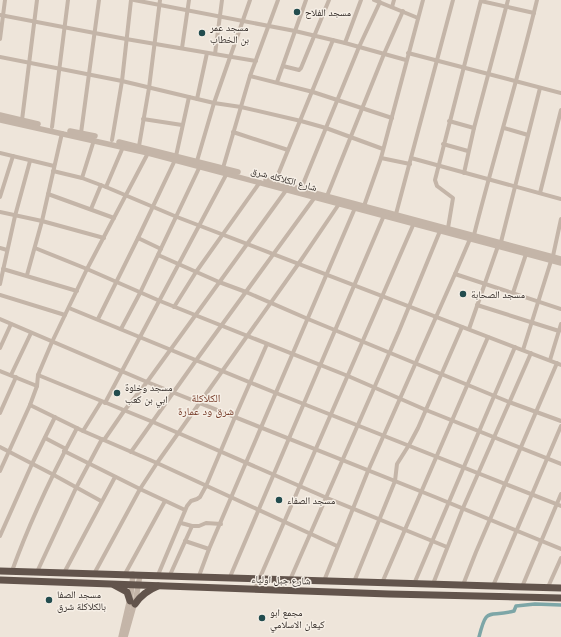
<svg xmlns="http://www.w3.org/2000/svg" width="561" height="637" viewBox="0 0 561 637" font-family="Quicksand,'Noto Naskh Arabic',sans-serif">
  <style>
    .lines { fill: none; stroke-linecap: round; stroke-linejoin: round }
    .canal { stroke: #7da6a7; stroke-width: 3.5 }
    .minor { stroke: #c4b5a8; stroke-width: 4 }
    .tertiary { stroke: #c4b5a8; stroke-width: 5.5 }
    .trunk { stroke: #62544c; stroke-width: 7 }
    .poi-dot { fill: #224c4e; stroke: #f6efe6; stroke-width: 1.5 }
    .labels { text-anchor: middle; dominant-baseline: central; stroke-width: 3; stroke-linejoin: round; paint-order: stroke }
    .poi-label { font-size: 10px; fill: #322b27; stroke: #f6efe6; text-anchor: start }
    .street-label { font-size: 10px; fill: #322b27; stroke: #f6efe6 }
    .neighbourhood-label { font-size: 11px; fill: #773d2a; stroke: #f6efe6 }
  </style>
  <rect width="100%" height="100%" fill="#eee5da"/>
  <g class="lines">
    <!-- canal -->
    <path class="canal" d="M 479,637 C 487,605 488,618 514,611 L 516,606 L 535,604 L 561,605"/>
    <!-- minor -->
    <g class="minor">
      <path d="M 134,0 L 295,31 L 345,43 L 406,60"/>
      <path d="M 374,0 L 418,18"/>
      <path d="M 481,1 L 534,13"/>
      <path d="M 392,7 L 394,0"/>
      <path d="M 0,15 L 126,39 L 256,61"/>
      <path d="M 0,39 L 5,0"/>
      <path d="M 345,43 L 361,0"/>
      <path d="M 182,48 L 189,0"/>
      <path d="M 408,53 L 561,93"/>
      <path d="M 215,54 L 222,0"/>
      <path d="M 0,57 L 122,81 L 214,103 L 241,107 L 301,121 L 326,128 L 383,149"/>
      <path d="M 283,66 L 299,70 L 301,68 L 329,0"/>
      <path d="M 250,76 L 313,92 L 392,118"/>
      <path d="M 277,82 L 306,0"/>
      <path d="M 197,99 L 207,53"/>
      <path d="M 143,119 L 182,125"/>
      <path d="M 22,120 L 37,0"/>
      <path d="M 449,121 L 474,128"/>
      <path d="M 52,127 L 68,0"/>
      <path d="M 504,128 L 528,135"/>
      <path d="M 233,132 L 288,150"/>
      <path d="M 81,133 L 99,0"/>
      <path d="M 112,140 L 122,81 L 131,0"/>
      <path d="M 443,144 L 468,151"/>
      <path d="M 139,146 L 149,88 L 160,0"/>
      <path d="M 0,153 L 54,166"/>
      <path d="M 176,156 L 189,97"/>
      <path d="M 381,158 L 410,164"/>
      <path d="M 411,158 L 561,199"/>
      <path d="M 197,161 L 214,103 L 250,0"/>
      <path d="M 223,168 L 250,76 L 278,0"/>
      <path d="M 53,171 L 82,178 L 106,187 L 177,217 L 561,365"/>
      <path d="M 464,173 L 474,128 L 508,0"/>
      <path d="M 82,178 L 94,140"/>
      <path d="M 275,182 L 333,40"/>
      <path d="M 106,187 L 123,147"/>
      <path d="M 301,189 L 359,47 L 380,2"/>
      <path d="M 540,193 L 561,110"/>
      <path d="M 48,194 L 114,218"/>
      <path d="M 327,196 L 384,54 L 403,11"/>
      <path d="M 0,197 L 13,156"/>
      <path d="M 364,206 L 381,158 L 423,0"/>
      <path d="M 91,209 L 101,185"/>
      <path d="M 0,212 L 42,221 L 104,238"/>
      <path d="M 396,214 L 453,0"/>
      <path d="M 448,228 L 453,198 L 437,186 L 435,180 L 481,0"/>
      <path d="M 474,235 C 494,156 518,79 537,0"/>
      <path d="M 138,238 L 161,249"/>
      <path d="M 501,242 L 540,88"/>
      <path d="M 0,248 L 7,250"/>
      <path d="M 35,248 L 87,269 L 160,301 L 348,376 L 426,410 L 561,464"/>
      <path d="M 158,255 L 219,282 L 246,292 L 308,319 L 509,402 L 561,421"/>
      <path d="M 553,256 L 561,219"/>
      <path d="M 3,269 L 77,291"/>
      <path d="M 455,274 L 561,309"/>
      <path d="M 27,275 L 42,221 L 62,133"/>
      <path d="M 0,284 L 15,216 L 30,161"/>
      <path d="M 513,293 L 526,254"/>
      <path d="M 0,295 L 65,315"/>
      <path d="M 477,305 L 559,331"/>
      <path d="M 174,307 L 196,272 L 260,182"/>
      <path d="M 69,308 L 276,393 L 561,506"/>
      <path d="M 0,319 L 147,382 L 435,497 L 561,549"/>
      <path d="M 98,319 L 138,238 L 175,160"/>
      <path d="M 121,329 L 140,293 L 200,166"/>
      <path d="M 469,329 L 498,246"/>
      <path d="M 0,348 L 11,324"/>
      <path d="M 523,350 L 551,261"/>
      <path d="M 550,360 L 561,324"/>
      <path d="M 0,371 L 37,386"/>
      <path d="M 11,375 L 31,333"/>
      <path d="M 38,375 L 153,422 L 327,498 L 447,547"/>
      <path d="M 105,403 L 227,173"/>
      <path d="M 30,405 L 83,431 L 157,463 L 337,546"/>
      <path d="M 0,413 L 16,377"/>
      <path d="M 83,431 L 101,402"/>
      <path d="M 45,438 L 66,449"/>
      <path d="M 104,440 L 124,411 L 147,382 L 287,189"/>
      <path d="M 0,447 L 52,474 L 101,501"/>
      <path d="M 64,451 L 140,489 L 185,510"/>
      <path d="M 131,452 L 197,359 L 315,197"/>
      <path d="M 0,471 L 30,405 L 37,386 L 38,375 L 52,342 L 87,269 L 148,153"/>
      <path d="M 181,523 L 192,526 L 199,526 L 206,523 L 221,524"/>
      <path d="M 0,536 L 32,464 L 55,417"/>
      <path d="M 185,541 L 209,549"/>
      <path d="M 12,571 C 30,521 52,475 77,428"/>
      <path d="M 37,572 L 76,488 L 102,439"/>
      <path d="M 64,573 L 115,477"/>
      <path d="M 94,574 L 140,489 L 157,463 L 299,263 L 339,204"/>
      <path d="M 125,574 L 165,501"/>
      <path d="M 158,575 L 187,506 L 191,501 L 197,499 L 200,497 L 206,486 L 235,417 L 267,344"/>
      <path d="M 170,575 L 192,526"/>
      <path d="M 199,576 L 209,549 L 355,208"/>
      <path d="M 230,577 L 385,213"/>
      <path d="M 290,580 L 399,331 L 440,231"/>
      <path d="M 324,581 L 368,471 L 455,274 L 470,239"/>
      <path d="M 354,582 L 395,481 L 397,464 L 409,445 L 418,428 L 462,327"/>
      <path d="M 382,583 L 488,337"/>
      <path d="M 414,584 L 515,347"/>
      <path d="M 433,584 L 463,508 L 531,353"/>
      <path d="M 463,585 L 476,552 L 557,363"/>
      <path d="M 493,586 L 561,426"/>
      <path d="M 522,587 L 561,494"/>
      <path d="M 548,587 L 561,558"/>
      <path d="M 255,589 L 414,223"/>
    </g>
    <!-- tertiary -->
    <g class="tertiary">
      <path d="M 0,115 L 38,124"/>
      <path d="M 0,120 L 148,153 L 561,263"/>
      <path d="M 70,131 L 95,136"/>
      <path d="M 119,142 L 238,172"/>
      <path d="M 266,180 L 561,259"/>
      <path d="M 121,637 L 131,594 L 133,574"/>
      <path d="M 125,637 L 136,598 L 140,575"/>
    </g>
    <!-- trunk -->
    <g class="trunk">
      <path d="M 0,571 L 561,588"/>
      <path d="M 0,580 L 389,594 L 561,598"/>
      <path d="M 114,585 L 127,592 L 130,601"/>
      <path d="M 135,604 C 141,595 148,590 158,586"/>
    </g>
  </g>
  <!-- markers -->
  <g class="poi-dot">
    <circle cx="297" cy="12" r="4"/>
    <circle cx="202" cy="33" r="4"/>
    <circle cx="463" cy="294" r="4"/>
    <circle cx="117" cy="393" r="4"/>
    <circle cx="279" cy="500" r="4"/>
    <circle cx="49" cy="600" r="4"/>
    <circle cx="262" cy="618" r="4"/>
  </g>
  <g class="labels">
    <!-- poi labels -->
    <g class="poi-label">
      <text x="305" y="12">مسجد الفلاح</text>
      <text x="210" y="27">مسجد عمر<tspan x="210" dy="12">بن الخطاب</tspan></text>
      <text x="471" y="294">مسجد الصحابة</text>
      <text x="125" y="387">مسجد وخلوة<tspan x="125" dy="12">ابي بن كعب</tspan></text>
      <text x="287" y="500">مسجد الصفاء</text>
      <text x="57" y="594">مسجد الصفا<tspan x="57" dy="12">بالكلاكلة شرق</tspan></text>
      <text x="270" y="612">مجمع ابو<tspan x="270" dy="12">كيعان الاسلامي</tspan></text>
    </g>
    <!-- street labels -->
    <g class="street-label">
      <text transform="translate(284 179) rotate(15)">شارع الكلاكله شرق</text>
      <text transform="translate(281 580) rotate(2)">شارع جبل اولياء</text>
    </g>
    <!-- neighbourhood labels -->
    <g class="neighbourhood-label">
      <text x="206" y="398">الكلاكلة<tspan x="206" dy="13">شرق ود عمارة</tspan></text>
    </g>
  </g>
</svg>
